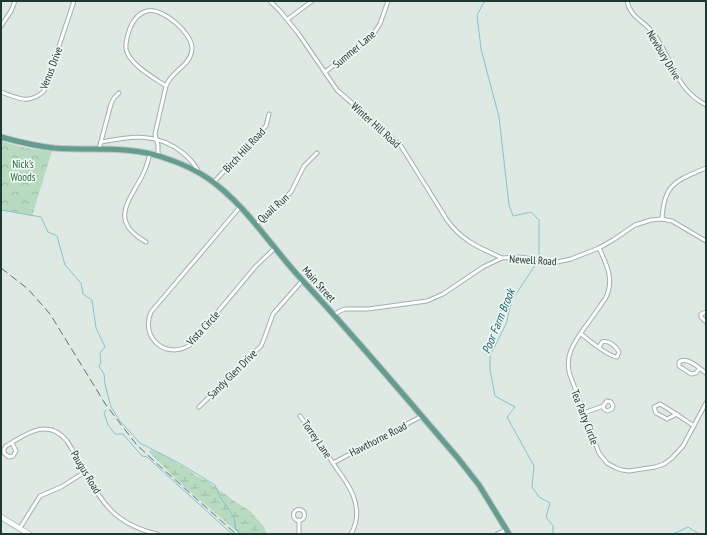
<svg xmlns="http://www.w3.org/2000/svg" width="707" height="535" viewBox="0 0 707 535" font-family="'PT Sans Narrow',sans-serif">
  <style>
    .forest { fill: url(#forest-crowns) }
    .wetland { fill: url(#wetland-marsh) }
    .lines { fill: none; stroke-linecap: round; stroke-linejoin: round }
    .stream { stroke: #87c2cd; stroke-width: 1 }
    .minor-casing { stroke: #a1b0ab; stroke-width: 5 }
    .secondary-casing { stroke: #9eb5ac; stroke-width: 6 }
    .primary-casing { stroke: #bcc3c2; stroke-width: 7 }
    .minor { stroke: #fff; stroke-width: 3 }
    .secondary { stroke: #fff; stroke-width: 4.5 }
    .primary { stroke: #649d8f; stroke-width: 5 }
    .rail { stroke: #5a746d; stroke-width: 1; stroke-dasharray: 8 4; stroke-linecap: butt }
    .labels { text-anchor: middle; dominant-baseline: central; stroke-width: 3.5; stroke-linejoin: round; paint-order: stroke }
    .street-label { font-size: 11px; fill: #203832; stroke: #eef6f2 }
    .park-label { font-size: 11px; fill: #2c6d46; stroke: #eef6f2 }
    .water-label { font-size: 12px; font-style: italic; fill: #1d6371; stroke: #eef6f2 }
  </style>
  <defs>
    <pattern id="forest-crowns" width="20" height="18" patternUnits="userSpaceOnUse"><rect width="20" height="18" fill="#b7dac1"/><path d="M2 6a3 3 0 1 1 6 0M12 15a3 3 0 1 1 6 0" fill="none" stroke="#9dbca6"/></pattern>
    <pattern id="wetland-marsh" width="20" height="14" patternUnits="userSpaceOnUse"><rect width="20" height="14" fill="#b7dac1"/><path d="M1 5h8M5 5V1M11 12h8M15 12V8" fill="none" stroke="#9dbca6"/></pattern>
  </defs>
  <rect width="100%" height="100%" fill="#dee9e4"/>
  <!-- forest -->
  <path class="forest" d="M 1,141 L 26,148 L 52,151 L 32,216 L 1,210 Z"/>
  <!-- wetland -->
  <path class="wetland" d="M 150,450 L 160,453 L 190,471 L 196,476 L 207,481 L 237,503 L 250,511 L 264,527 L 267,534 L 240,534 L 180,483 L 149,452 Z"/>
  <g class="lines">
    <!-- stream -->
    <g class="stream">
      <path d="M 488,1 L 484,2 L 477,15 L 481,49 L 499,117 L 509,205 L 513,216 L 531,212 L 539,220 L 539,258"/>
      <path d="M 1,210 L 41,217 L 48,232 L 57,236 L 65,265 L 81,283 L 83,294 L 92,300 L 96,328 L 105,347 L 100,353 L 101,362 L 99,366 L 104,374 L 105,384 L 111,407 L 120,421 L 140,443 L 177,462 L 215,485 L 220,497 L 234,517 L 236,530 L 242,534"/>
      <path d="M 538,261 L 512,300 L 506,324 L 490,356 L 490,370 L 495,396 L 515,407 L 507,417 L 534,466 L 532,487 L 539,497 L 550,503 L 546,517 L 553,526 L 553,534"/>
      <path d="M 106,410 L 104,413 L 108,425 L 115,434 L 123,434 L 142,456 L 147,457 L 232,534"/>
      <path d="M 673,534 L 688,527 L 699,534"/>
    </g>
    <!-- minor casing -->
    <g class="minor-casing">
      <g id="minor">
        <path d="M 270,1 L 280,11 L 298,33 L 337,90 L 401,146 L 447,220 C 462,241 480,248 502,258"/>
        <path d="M 627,1 C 631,19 644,20 654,34 C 673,60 675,89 706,105"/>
        <path d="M 288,19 L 312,1"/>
        <path d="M 1,26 L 11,11 L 15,1"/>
        <path d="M 325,72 L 372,36 L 380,24 L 388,1"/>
        <path d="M 1,92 C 18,98 29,105 44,91 L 74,1"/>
        <path d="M 101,142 C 131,136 157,132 183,153 C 189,158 196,165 199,173"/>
        <path d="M 99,149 L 111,104 L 114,98 L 119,93"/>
        <path d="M 158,156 L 158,145 L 155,134 L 166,86 C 154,78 129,64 126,49 C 125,42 128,34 130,28 C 133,21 139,13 147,11 C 163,7 193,34 192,49 C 191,66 171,71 166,86"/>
        <path d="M 213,183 L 266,126 L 269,114"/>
        <path d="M 240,207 L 151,312 C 140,338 166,360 190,345 L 256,266 L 275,248"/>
        <path d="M 662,219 C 664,183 676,181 706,168"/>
        <path d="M 256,224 L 291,192 L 304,166 L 317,153"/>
        <path d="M 146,242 C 107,220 131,200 144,172 C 147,166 148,160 150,154"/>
        <path d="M 599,248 C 607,265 615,281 605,299 C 598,309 592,318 585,327 C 574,343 564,356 570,375 L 599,453 L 607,463 L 616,468 L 622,470 L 629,471 L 655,467 L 664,464 L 672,458 L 683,446 L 706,403"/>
        <path d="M 706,312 L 701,314 L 701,317 L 706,322"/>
        <path d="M 334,315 L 340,311 L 345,309 L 368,309 L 427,301 L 443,294 L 483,267 L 502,258 L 519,257 L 557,262 L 571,259 L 599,248 L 613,240 L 635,225 L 651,220 L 662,219 L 672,221 L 706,241"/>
        <path d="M 581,334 C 588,339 608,357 617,357 L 619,352 C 616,346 609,340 602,342 L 599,347"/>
        <path d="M 699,369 L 696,373 L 691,374 L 679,366 L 679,362 C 687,356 699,368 706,373"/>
        <path d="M 199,407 L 261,346 L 264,339 L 273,314 L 302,281"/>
        <path d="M 584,413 L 603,406 L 607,401 L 611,402 L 613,406 L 612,409 L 607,411 L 604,409 L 603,406"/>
        <path d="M 677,414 L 667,419 L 656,413 L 654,407 L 660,404 C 672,411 682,418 694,426"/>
        <path d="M 300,416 C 313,433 325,451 337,469 C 343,477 349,486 353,495 C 358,508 358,522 351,534"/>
        <path d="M 12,443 L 16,451 L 13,456 L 9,457 L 4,453 L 4,449 L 6,446 C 26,434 48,417 67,441 C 83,465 97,502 120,518 C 131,526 144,531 157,534"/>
        <path d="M 333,463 L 422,416"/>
        <circle cx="299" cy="515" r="5.5"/>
        <path d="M 299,520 L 299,534"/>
        <path d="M 20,528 L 40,496 L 61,487 L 85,472"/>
        <path d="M 497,534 L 506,530"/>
      </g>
    </g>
    <!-- secondary casing -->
    <g class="secondary-casing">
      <path id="secondary" d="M 1,517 L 29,534"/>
    </g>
    <!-- primary casing -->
    <g class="primary-casing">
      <path id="primary" d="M 1,137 C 19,142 36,146 54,148 C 91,151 129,145 165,158 C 180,163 196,170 209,179 C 247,206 272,248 303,281 C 356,338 406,398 457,457 L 479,485 L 509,534"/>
    </g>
    <!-- minor -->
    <use href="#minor" class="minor"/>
    <!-- secondary -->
    <use href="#secondary" class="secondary"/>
    <!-- primary -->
    <use href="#primary" class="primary"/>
    <!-- rail -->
    <path class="rail" d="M 1,268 L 28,289 L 50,314 L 106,405 L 136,444 L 154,461 L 236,534"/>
  </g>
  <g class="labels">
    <!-- street labels -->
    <g class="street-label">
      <text transform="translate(354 49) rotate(-40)">Summer Lane</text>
      <text transform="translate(664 55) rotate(59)">Newbury Drive</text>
      <text transform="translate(51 68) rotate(-69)">Venus Drive</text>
      <text transform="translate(376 125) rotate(42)">Winter Hill Road</text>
      <text transform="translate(244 150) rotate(-47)">Birch Hill Road</text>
      <text transform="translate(273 208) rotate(-42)">Quail Run</text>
      <text transform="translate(533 260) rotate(3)">Newell Road</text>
      <text transform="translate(319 284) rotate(48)">Main Street</text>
      <text transform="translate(203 328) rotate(-47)">Vista Circle</text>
      <text transform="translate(232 374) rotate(-45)">Sandy Glen Drive</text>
      <text transform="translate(585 417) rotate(69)">Tea Party Circle</text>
      <text transform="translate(317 439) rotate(55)">Torrey Lane</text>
      <text transform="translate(378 439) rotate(-27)">Hawthorne Road</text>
      <text transform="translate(86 472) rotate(59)">Paugus Road</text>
    </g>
    <!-- park labels -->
    <g class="park-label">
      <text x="23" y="164">Nick's<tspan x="23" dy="13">Woods</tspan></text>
    </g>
    <!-- water labels -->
    <g class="water-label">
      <text transform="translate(498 321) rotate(-68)">Poor Farm Brook</text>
    </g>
  </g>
  <!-- border -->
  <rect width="707" height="535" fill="none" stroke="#203832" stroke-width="4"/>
</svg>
